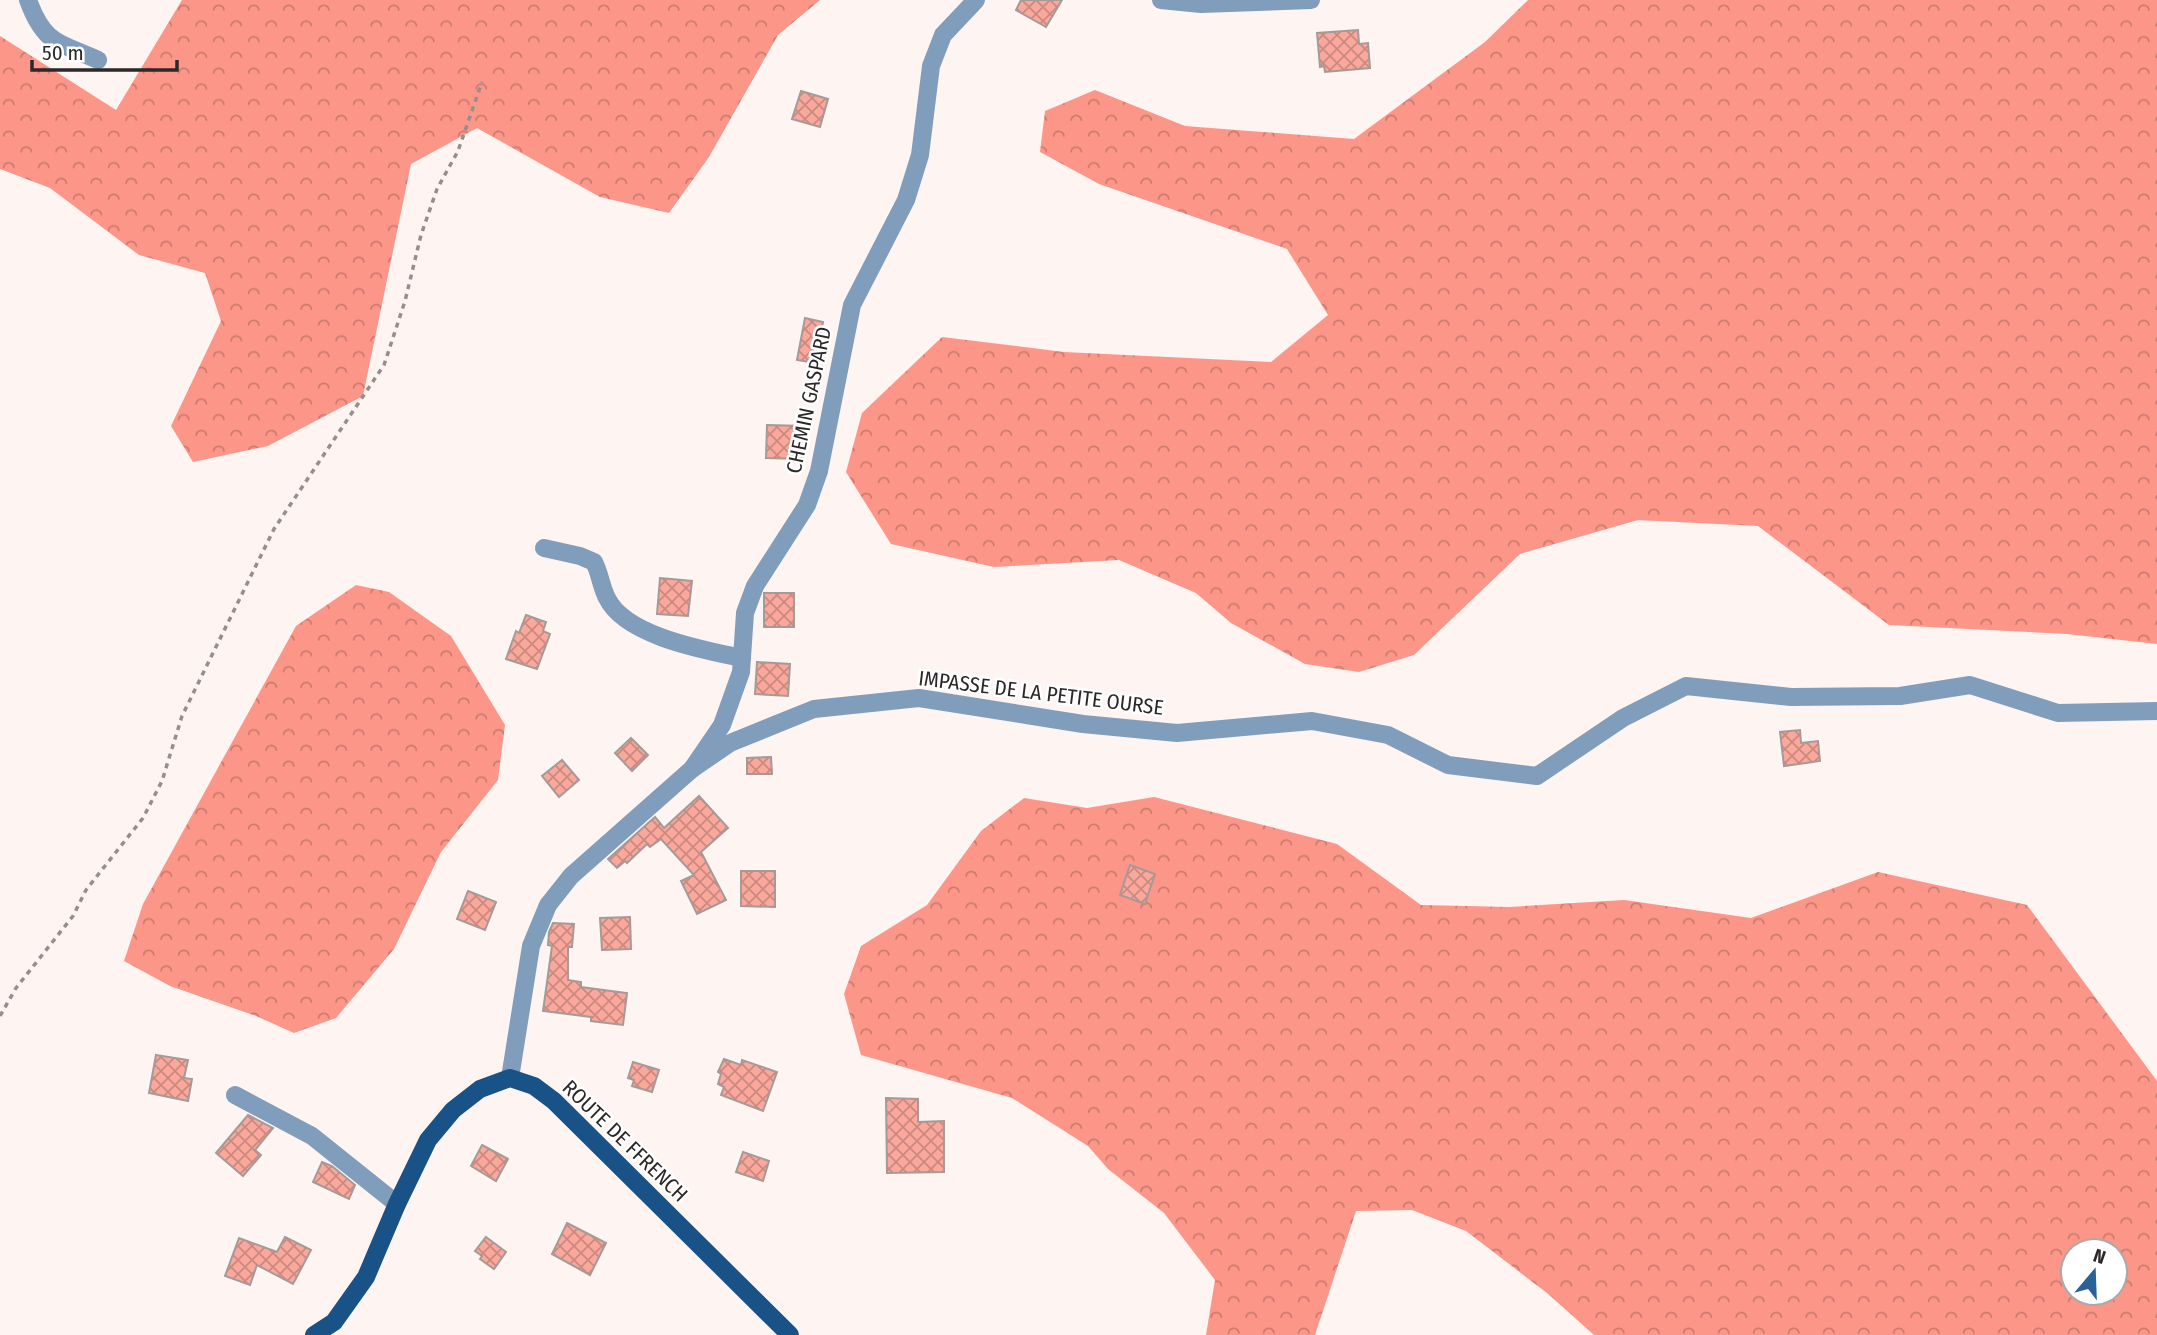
<svg xmlns="http://www.w3.org/2000/svg" width="2157" height="1335" viewBox="0 0 2157 1335" font-family="'Fira Sans Condensed',sans-serif">
  <style>
    .forest { fill: url(#forest-crowns); fill-rule: evenodd }
    .building { fill: url(#building-cross-hatch); stroke: #a59a98; stroke-width: 2 }
    .lines { fill: none; stroke-linecap: round; stroke-linejoin: round }
    .path { stroke: #968e8d; stroke-width: 3.5; stroke-dasharray: 5 5; stroke-linecap: butt }
    .minor { stroke: #809dbc; stroke-width: 18 }
    .major { stroke: #185287; stroke-width: 18 }
    .labels { text-anchor: middle; dominant-baseline: central; stroke-width: 5; stroke-linejoin: round; paint-order: stroke }
    .street-label { font-size: 21px; fill: #2d2828; stroke: #fff }
  </style>
  <defs>
    <pattern id="forest-crowns" width="20" height="18" patternUnits="userSpaceOnUse" patternTransform="scale(1.75)"><rect width="20" height="18" fill="#fc9688"/><path d="M2 6a3 3 0 1 1 6 0M12 15a3 3 0 1 1 6 0" fill="none" stroke="#cc7a6f"/></pattern>
    <pattern id="building-cross-hatch" width="8" height="8" patternUnits="userSpaceOnUse" patternTransform="scale(1.75)"><rect width="8" height="8" fill="#faa89c"/><path d="M0 0l8 8M0 8l8-8" fill="none" stroke="#cb897f"/></pattern>
  </defs>
  <rect width="100%" height="100%" fill="#fef4f2"/>
  <!-- forest -->
  <g class="forest">
    <path d="M 182,0 L 820,0 L 778,35 L 709,157 L 669,213 L 600,197 L 477,128 L 411,164 L 363,396 L 268,446 L 193,462 L 171,426 L 221,321 L 205,273 L 139,255 L 50,188 L 0,169 L 0,36 L 116,110 Z"/>
    <path d="M 1528,0 L 2157,0 L 2157,644 L 2067,634 L 1889,625 L 1758,526 L 1638,520 L 1520,554 L 1414,655 L 1359,672 L 1305,664 L 1231,623 L 1196,593 L 1119,560 L 994,567 L 891,544 L 846,472 L 862,413 L 942,337 L 1064,352 L 1271,362 L 1328,315 L 1287,249 L 1099,184 L 1040,152 L 1045,111 L 1095,90 L 1185,126 L 1354,139 L 1485,42 Z"/>
    <path d="M 356,585 L 389,592 L 451,636 L 505,725 L 498,780 L 441,852 L 394,949 L 336,1018 L 294,1033 L 256,1016 L 170,986 L 124,961 L 143,904 L 296,626 Z"/>
    <path d="M 1154,797 L 1337,844 L 1421,905 L 1509,907 L 1624,900 L 1751,918 L 1878,872 L 2027,905 L 2157,1081 L 2157,1335 L 1594,1335 L 1547,1293 L 1466,1231 L 1412,1210 L 1356,1211 L 1315,1335 L 1206,1335 L 1215,1280 L 1164,1213 L 1108,1169 L 1088,1146 L 1012,1098 L 861,1055 L 844,994 L 861,946 L 927,905 L 981,831 L 1024,798 L 1087,808 ZM 2073,1251 L 2115,1251 L 2115,1293 L 2073,1293 Z"/>
  </g>
  <!-- building -->
  <g class="building">
    <path d="M 1021,0 L 1062,0 L 1046,27 L 1016,10 Z"/>
    <path d="M 1358,30 L 1359,44 L 1368,43 L 1370,68 L 1325,72 L 1324,66 L 1320,67 L 1317,33 Z"/>
    <path d="M 801,91 L 828,99 L 820,127 L 792,119 Z"/>
    <path d="M 805,318 L 823,322 L 816,363 L 797,360 Z"/>
    <path d="M 767,425 L 804,426 L 803,459 L 766,458 Z"/>
    <path d="M 660,578 L 692,581 L 688,616 L 657,614 Z"/>
    <rect x="764" y="593" width="30" height="34"/>
    <path d="M 526,615 L 546,622 L 543,631 L 550,634 L 537,669 L 506,659 L 516,631 L 519,633 Z"/>
    <path d="M 757,662 L 790,664 L 788,696 L 755,694 Z"/>
    <path d="M 1800,730 L 1801,743 L 1818,741 L 1820,761 L 1784,766 L 1780,732 Z"/>
    <path d="M 631,738 L 648,755 L 632,771 L 615,753 Z"/>
    <path d="M 771,757 L 772,774 L 747,774 L 747,758 Z"/>
    <path d="M 562,760 L 579,780 L 559,797 L 542,776 Z"/>
    <path d="M 699,796 L 728,828 L 701,852 L 726,900 L 697,914 L 681,881 L 694,875 L 661,839 L 650,847 L 647,844 L 627,863 L 625,861 L 617,868 L 608,859 L 655,817 L 664,828 Z"/>
    <path d="M 1130,865 L 1155,874 L 1145,904 L 1120,895 Z"/>
    <path d="M 741,871 L 775,871 L 775,907 L 741,906 Z"/>
    <path d="M 468,891 L 496,902 L 485,930 L 457,919 Z"/>
    <path d="M 630,917 L 631,949 L 602,950 L 600,918 Z"/>
    <path d="M 553,923 L 574,924 L 572,947 L 568,947 L 568,980 L 581,982 L 581,987 L 627,993 L 623,1025 L 591,1021 L 591,1017 L 543,1011 L 552,946 L 548,945 L 549,932 Z"/>
    <path d="M 156,1055 L 188,1060 L 184,1078 L 192,1079 L 188,1101 L 149,1093 Z"/>
    <path d="M 724,1059 L 741,1065 L 742,1060 L 777,1072 L 763,1111 L 721,1095 L 724,1087 L 718,1084 L 721,1074 L 718,1072 Z"/>
    <path d="M 633,1062 L 659,1070 L 652,1092 L 632,1086 L 634,1080 L 628,1078 Z"/>
    <path d="M 886,1098 L 918,1099 L 918,1122 L 944,1121 L 944,1172 L 887,1173 Z"/>
    <path d="M 248,1115 L 273,1128 L 255,1150 L 261,1155 L 243,1176 L 216,1153 Z"/>
    <path d="M 482,1145 L 508,1159 L 496,1181 L 471,1166 Z"/>
    <path d="M 743,1152 L 769,1161 L 763,1181 L 736,1172 Z"/>
    <path d="M 322,1162 L 332,1166 L 355,1185 L 349,1199 L 313,1182 Z"/>
    <path d="M 567,1223 L 606,1243 L 590,1275 L 552,1254 Z"/>
    <path d="M 285,1237 L 311,1250 L 293,1284 L 257,1265 L 250,1285 L 225,1276 L 239,1238 L 277,1252 Z"/>
    <path d="M 486,1237 L 506,1252 L 494,1269 L 480,1259 L 482,1256 L 475,1251 Z"/>
  </g>
  <g class="lines">
    <!-- path -->
    <path class="path" d="M 0,1016 L 16,988 L 73,916 L 86,890 L 143,818 L 162,781 L 182,716 L 274,529 L 384,365 L 405,301 L 421,235 L 437,189 L 458,151 L 482,82"/>
    <!-- minor -->
    <g class="minor">
      <path d="M 28,0 C 44,44 58,42 98,60"/>
      <path d="M 1161,0 L 1201,4 L 1311,0"/>
      <path d="M 544,548 L 580,556 L 594,562 C 600,573 601,587 607,598 C 625,636 704,650 742,658"/>
      <path d="M 692,769 L 730,743 L 814,709 L 919,698 L 1083,724 L 1177,733 L 1312,721 L 1388,735 L 1448,765 L 1537,776 L 1623,718 L 1686,686 L 1791,697 L 1900,696 L 1970,685 L 2058,713 L 2157,711"/>
      <path d="M 510,1078 L 531,946 L 548,905 L 571,876 L 692,769 L 722,725 L 741,672 L 745,613 L 755,586 L 807,505 L 819,471 L 852,305 L 906,200 L 920,155 L 931,66 L 943,35 L 976,0"/>
      <path d="M 235,1095 L 312,1136 L 397,1204"/>
    </g>
    <!-- major -->
    <path class="major" d="M 314,1335 L 334,1322 L 366,1277 L 397,1204 L 428,1140 L 453,1110 L 480,1089 L 510,1078 L 534,1086 L 554,1101 L 790,1335"/>
  </g>
  <g class="labels">
    <!-- street labels -->
    <g class="street-label">
      <text transform="translate(809 400) rotate(-78)">CHEMIN GASPARD</text>
      <text transform="translate(1041 693) rotate(7)">IMPASSE DE LA PETITE OURSE</text>
      <text transform="translate(625 1141) rotate(44)">ROUTE DE FFRENCH</text>
    </g>
  </g>
  <!-- north arrow -->
  <g transform="translate(2094 1272) rotate(19)"><circle r="33" fill="#ffffff" stroke="#aba9a9" stroke-width="2"/>
  <path d="M0-5L12 26L0 18L-12 26Z" fill="#29629a"/>
  <text y="-10" font-size="19" font-weight="bold" text-anchor="middle" fill="#2d2828">N</text>
  </g>
  <!-- scale -->
  <path d="M32 60v10h145v-10" fill="none" stroke="#2d2828" stroke-width="3.5"/>
  <text x="42" y="60" font-size="21" fill="#2d2828" stroke="#ffffff" stroke-width="5" paint-order="stroke">50 m</text>
</svg>
